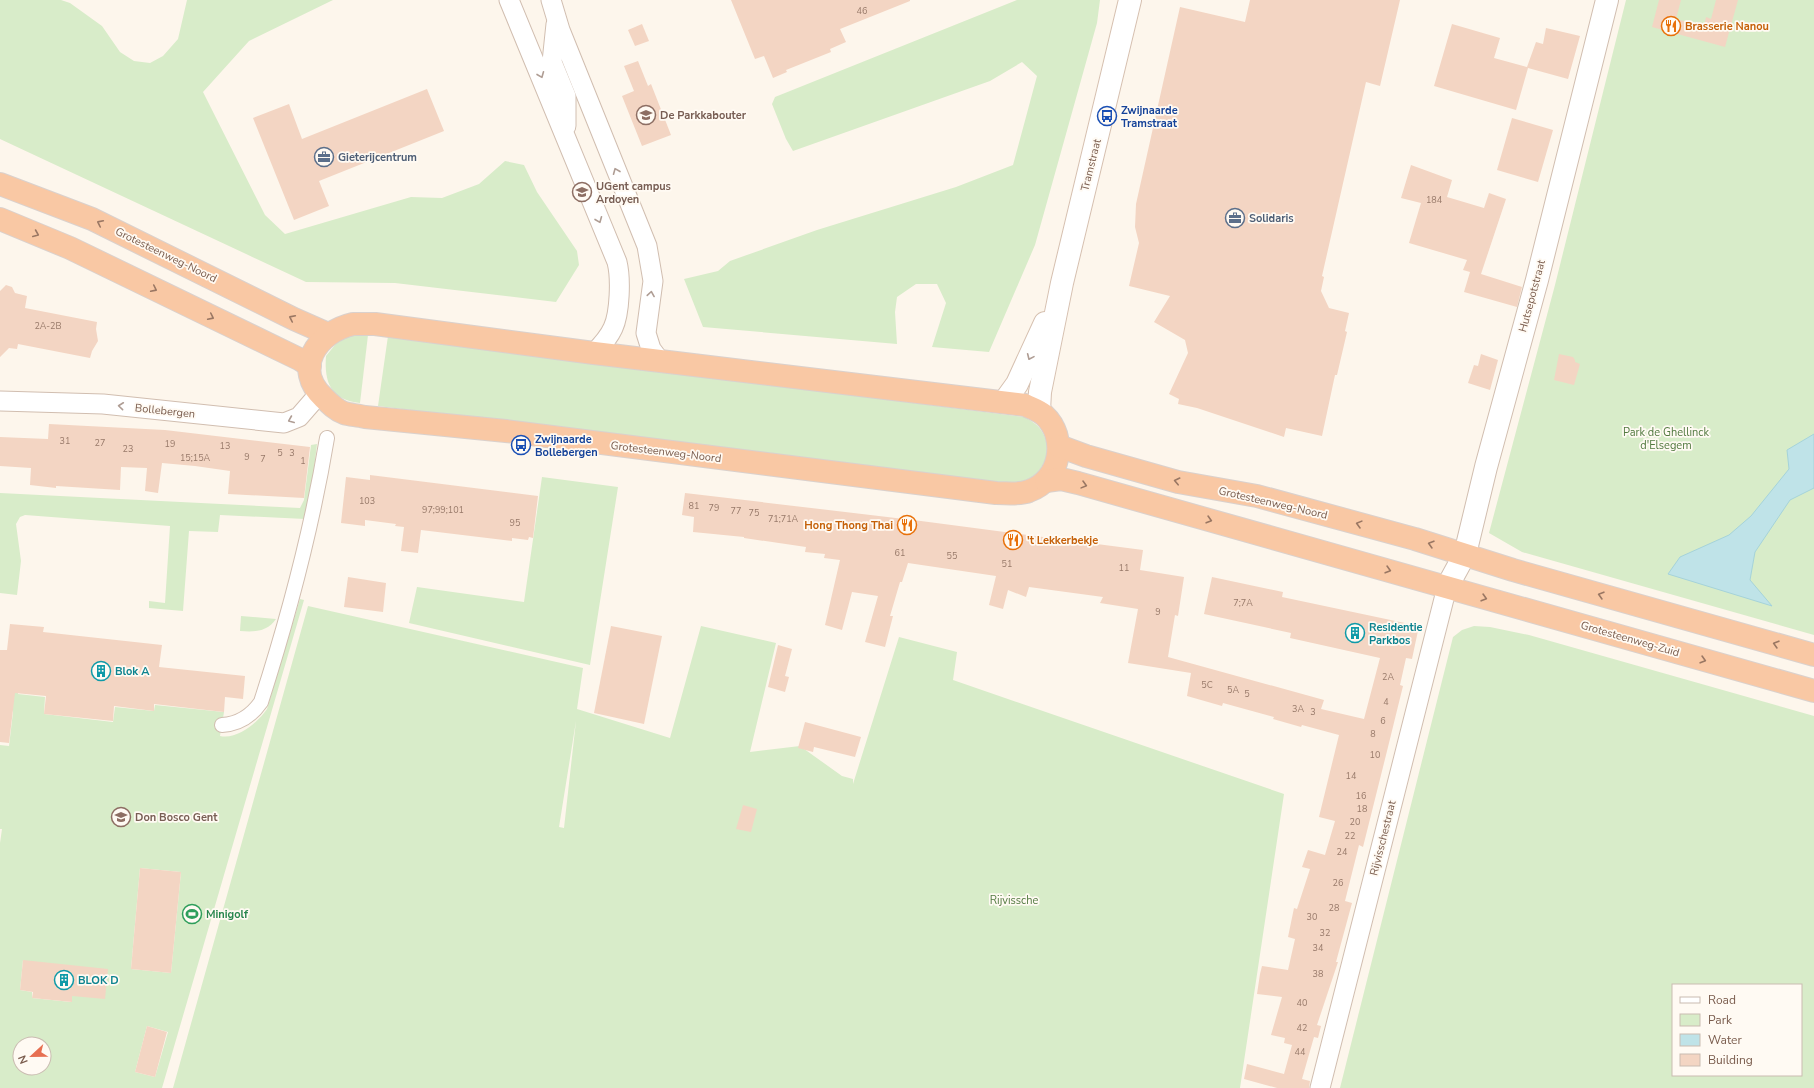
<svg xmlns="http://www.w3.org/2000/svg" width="1814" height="1088" viewBox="0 0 1814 1088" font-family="'Nunito Sans',sans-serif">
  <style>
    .green { fill: #d8ecc9; fill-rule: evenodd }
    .water { fill: #bfe3e8; stroke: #a5d3da }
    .building { fill: #f3d5c3 }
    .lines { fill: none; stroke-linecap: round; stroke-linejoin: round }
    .pedestrian-casing { stroke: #d1beb0; stroke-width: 16 }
    .minor-casing { stroke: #d1beb0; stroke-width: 21 }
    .tertiary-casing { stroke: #d1beb0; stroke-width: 24 }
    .secondary-casing { stroke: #d6c0b0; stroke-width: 24 }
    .trunk-casing { stroke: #dad1cd; stroke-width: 24 }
    .pedestrian { stroke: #fff; stroke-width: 14 }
    .minor { stroke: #fff; stroke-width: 19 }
    .tertiary { stroke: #fff; stroke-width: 22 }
    .secondary { stroke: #fff; stroke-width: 22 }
    .trunk { stroke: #f9c8a4; stroke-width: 22 }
    .oneway { stroke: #af9d94 }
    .oneway2 { stroke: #9a7763 }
    .labels { text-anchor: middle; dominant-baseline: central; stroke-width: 3.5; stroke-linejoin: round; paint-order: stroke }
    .number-label { font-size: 9px; fill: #987a6a }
    .food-label { font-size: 11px; font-weight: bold; fill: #c56008; stroke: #fffaf3; text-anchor: start }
    .transit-label { font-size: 11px; font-weight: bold; fill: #164399; stroke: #fffaf3; text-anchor: start }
    .education-label { font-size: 11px; font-weight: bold; fill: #785e54; stroke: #fffaf3; text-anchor: start }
    .service-label { font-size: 11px; font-weight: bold; fill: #4e5e75; stroke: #fffaf3; text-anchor: start }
    .street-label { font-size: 11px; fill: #7a5c4d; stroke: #fffaf3 }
    .park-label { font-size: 11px; fill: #537a41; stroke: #fffaf3 }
    .culture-label { font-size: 11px; font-weight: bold; fill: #0d838f; stroke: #fffaf3; text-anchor: start }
    .leisure-label { font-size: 11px; font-weight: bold; fill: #27864d; stroke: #fffaf3; text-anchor: start }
  </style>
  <rect width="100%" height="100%" fill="#fdf6ec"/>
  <!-- green -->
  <g class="green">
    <path d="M 0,0 L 61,0 L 70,3 L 102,26 L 120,52 L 134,61 L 150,63 L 163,56 L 178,39 L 187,0 L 333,0 L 249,41 L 203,92 L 265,215 L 285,234 L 411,197 L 442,198 L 479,184 L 505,161 L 524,165 L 537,192 L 577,251 L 579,265 L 556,302 L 395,283 L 306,282 L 0,139 Z"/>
    <path d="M 1017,0 L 1100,0 L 1097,23 L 1035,245 L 989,352 L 932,347 L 946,303 L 937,284 L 916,284 L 897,297 L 895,312 L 897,344 L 703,327 L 684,279 L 718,271 L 730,261 L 817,230 L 956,187 L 1013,165 L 1037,76 L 1022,62 L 990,81 L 793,151 L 786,139 L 772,104 L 775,97 Z"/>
    <path d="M 1626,0 L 1814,0 L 1814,635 L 1522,552 L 1489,533 L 1555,285 Z"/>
    <path d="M 355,334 L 368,335 L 360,403 C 331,400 324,383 326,356 L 339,340 Z"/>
    <path d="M 388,336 L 1024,417 C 1030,420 1037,424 1041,430 C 1055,450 1043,478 1019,482 C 1014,483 1008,483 1003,483 L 378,406 Z"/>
    <path d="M 317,444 L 311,495 L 305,519 L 220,515 L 218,532 L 189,531 L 183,611 L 149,608 L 149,601 L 165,603 L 170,526 L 25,515 L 20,517 L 16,524 L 21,561 L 17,595 L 0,593 L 0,493 L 300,508 L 304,500 L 311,445 Z"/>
    <path d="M 542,477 L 618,487 L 590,665 L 409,623 L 417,587 L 524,602 Z"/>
    <path d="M 300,599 L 304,600 L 162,1088 L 0,1088 L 0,843 L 2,829 L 0,829 L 0,745 L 9,746 L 13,712 L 0,688 L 18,690 L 18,694 L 45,697 L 44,714 L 113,722 L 115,707 L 154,711 L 155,705 L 224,712 L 220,736 C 238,740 258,722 267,709 ZM 140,868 L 181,872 L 171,973 L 131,969 ZM 23,960 L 72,996 L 71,1002 L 32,998 L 32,992 L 20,990 ZM 147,1026 L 168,1032 L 155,1077 L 135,1072 ZM 20,1044 L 44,1044 L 44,1068 L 20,1068 Z"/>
    <path d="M 308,606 L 583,668 L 577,709 L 670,738 L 701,626 L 776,643 L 750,752 L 800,746 L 842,776 L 853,779 L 853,784 L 899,637 L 957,652 L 953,680 L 1284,794 L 1240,1088 L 173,1088 ZM 576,721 L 564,828 L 559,827 Z"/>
    <path d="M 241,616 L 276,619 C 267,632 255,632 240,631 Z"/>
    <path d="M 1474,626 L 1490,627 L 1529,635 L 1814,716 L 1814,1088 L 1340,1088 L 1453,637 L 1462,630 ZM 1673,985 L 1801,985 L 1801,1075 L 1673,1075 Z"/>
  </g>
  <!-- water -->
  <path class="water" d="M 1814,434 L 1814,488 L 1790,500 L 1755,552 L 1750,580 L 1772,606 L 1668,574 L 1680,557 L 1729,535 L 1751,516 L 1789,469 L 1787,450 Z"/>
  <!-- building -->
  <g class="building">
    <path d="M 731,0 L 910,0 L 910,1 L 840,29 L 846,42 L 830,49 L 831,52 L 786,70 L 787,72 L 773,78 L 764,56 L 755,59 Z"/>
    <path d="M 1250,0 L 1400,0 L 1380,86 L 1366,82 L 1322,276 L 1324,277 L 1321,291 L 1329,308 L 1349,313 L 1345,331 L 1347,332 L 1337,375 L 1335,375 L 1322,436 L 1286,428 L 1284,437 L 1197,408 L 1178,404 L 1179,399 L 1169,394 L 1188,353 L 1185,340 L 1154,322 L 1170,296 L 1129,286 L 1139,243 L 1135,227 L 1136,204 L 1180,7 L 1245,22 Z"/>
    <path d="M 1659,0 L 1681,0 L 1676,19 L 1704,26 L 1706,17 L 1711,19 L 1716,0 L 1738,0 L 1725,47 L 1652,27 Z"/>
    <path d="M 642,24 L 649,41 L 635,46 L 628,30 Z"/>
    <path d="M 1452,24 L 1500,38 L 1494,58 L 1527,67 L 1536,42 L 1543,44 L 1546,28 L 1580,36 L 1568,79 L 1528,68 L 1516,110 L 1434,86 Z"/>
    <path d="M 638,61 L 648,86 L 651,84 L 671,135 L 642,146 L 622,96 L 634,91 L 624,66 Z"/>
    <path d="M 427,89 L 444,131 L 319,181 L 329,206 L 294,220 L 253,118 L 289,104 L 302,139 Z"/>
    <path d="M 1512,118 L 1553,130 L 1538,182 L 1497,170 Z"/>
    <path d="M 1411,165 L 1452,180 L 1447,197 L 1484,208 L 1489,193 L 1506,199 L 1481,274 L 1522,287 L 1517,307 L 1464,292 L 1470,272 L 1463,270 L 1467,260 L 1409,243 L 1421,203 L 1401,198 Z"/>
    <path d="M 6,285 L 12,287 L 15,293 L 27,296 L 25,308 L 97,322 L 96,329 L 98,341 L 92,351 L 90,358 L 18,344 L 17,349 L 9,348 L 0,357 L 0,291 Z"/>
    <path d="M 1481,354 L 1498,360 L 1490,390 L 1468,383 L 1474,365 L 1478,366 Z"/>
    <path d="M 1559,354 L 1573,357 L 1575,360 L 1575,362 L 1580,364 L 1574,385 L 1554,380 Z"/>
    <path d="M 49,424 L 165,430 L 310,447 L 304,498 L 228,494 L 230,471 L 195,466 L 162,463 L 158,493 L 145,491 L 147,468 L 121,467 L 120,490 L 56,486 L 56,488 L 30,485 L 31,468 L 0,466 L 0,437 L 48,439 Z"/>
    <path d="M 370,475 L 538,496 L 533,538 L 529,537 L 528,540 L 512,538 L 512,541 L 421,530 L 418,553 L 401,551 L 404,527 L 395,526 L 396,524 L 365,520 L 365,526 L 341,523 L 346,477 L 370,480 Z"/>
    <path d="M 685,493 L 921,521 L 1143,550 L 1140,570 L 1184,577 L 1178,616 L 1175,615 L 1168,657 L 1324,700 L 1321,709 L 1364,719 L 1380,658 L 1290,638 L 1291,633 L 1204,614 L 1212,577 L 1283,592 L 1282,597 L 1419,626 L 1412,659 L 1406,658 L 1400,685 L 1403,686 L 1388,747 L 1363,847 L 1359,845 L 1345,901 L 1352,903 L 1336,962 L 1338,962 L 1317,1025 L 1321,1026 L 1318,1038 L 1314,1037 L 1302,1079 L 1310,1081 L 1309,1088 L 1277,1088 L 1244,1079 L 1247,1064 L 1284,1074 L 1292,1045 L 1284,1043 L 1285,1038 L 1271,1035 L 1282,997 L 1257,994 L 1260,974 L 1262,966 L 1288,970 L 1295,939 L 1288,937 L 1294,908 L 1297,909 L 1310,869 L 1302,867 L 1308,850 L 1325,855 L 1335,821 L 1319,817 L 1339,735 L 1302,725 L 1301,727 L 1273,719 L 1274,717 L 1223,703 L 1222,706 L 1187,696 L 1191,673 L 1128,663 L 1138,609 L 1100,603 L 1103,597 L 1029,587 L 1026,597 L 1008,590 L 1003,609 L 989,605 L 996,576 L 908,563 L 902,582 L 900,582 L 890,616 L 893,616 L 885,647 L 865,642 L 878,596 L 852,592 L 842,630 L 825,625 L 840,560 L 824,558 L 825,554 L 805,552 L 806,547 L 744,538 L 744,537 L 693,532 L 694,517 L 682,515 Z"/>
    <path d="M 348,577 L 386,583 L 383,612 L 344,607 Z"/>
    <path d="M 10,624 L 44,627 L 43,632 L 162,645 L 159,667 L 245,676 L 243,699 L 225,697 L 224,712 L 154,704 L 154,711 L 114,706 L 113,721 L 44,714 L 46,696 L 15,693 L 9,743 L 0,742 L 0,650 L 7,650 Z"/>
    <path d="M 611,626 L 662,636 L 644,724 L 594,713 Z"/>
    <path d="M 778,645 L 792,649 L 785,676 L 789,677 L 785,692 L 768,687 Z"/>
    <path d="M 805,722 L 861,737 L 855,757 L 814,747 L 813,752 L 798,748 Z"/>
    <path d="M 743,805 L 757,809 L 751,832 L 736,829 Z"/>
    <path d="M 140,868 L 181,872 L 171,973 L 131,969 Z"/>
    <path d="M 23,960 L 108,969 L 105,999 L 72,996 L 72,1002 L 32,998 L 33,992 L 20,990 Z"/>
    <path d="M 147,1026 L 167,1032 L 155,1077 L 135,1072 Z"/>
  </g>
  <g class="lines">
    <!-- pedestrian casing -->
    <g class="pedestrian-casing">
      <path id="pedestrian" d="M 222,725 C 239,724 252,715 261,702 C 289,615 312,528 327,438"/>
    </g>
    <!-- minor casing -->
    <g class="minor-casing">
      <g id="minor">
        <path d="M 509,0 L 617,262 C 621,278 620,313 613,328 C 609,337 601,346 594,353"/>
        <path d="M 551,0 L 560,30 L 647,246 L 653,281 L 646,333 L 651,349 L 660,361"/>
        <path d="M 556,24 L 552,62 L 566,96 L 566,126"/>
        <path d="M 0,401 L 103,404 L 284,423 L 299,417 L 319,394"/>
        <path d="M 1320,1088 L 1447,587"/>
      </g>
    </g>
    <!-- tertiary casing -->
    <g class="tertiary-casing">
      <path id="tertiary" d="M 1447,587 L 1465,554 L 1486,467 L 1537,280 L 1607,0"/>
    </g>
    <!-- secondary casing -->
    <g class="secondary-casing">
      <g id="secondary">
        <path d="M 1004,402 L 1017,384 L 1045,323"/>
        <path d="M 1039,411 L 1040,392 L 1062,283 L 1130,0"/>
      </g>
    </g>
    <!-- trunk casing -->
    <g class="trunk-casing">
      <g id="trunk">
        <path d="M 0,184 L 92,219 L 294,319 L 328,334"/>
        <path d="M 0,219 L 70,248 L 299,359 L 310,366"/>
        <path d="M 353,324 L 375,324 L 594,353 L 1025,405 C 1031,408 1038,410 1044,415 C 1068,437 1061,480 1029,491 C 1019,495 1007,493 996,493 L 506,431 L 365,417 C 358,415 350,415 344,413 C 336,410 330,404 324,398 C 292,369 317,332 353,324 Z"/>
        <path d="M 1059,446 L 1086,456 L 1178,482 L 1257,496 L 1415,539 L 1513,570 L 1814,655"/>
        <path d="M 1046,481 L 1061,479 L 1078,483 L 1814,691"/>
      </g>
    </g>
    <!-- pedestrian -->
    <use href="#pedestrian" class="pedestrian"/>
    <!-- minor -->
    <use href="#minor" class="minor"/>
    <!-- tertiary -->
    <use href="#tertiary" class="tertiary"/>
    <!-- secondary -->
    <use href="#secondary" class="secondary"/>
    <!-- trunk -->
    <use href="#trunk" class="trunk"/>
  </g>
  <!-- one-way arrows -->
  <defs><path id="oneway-chevron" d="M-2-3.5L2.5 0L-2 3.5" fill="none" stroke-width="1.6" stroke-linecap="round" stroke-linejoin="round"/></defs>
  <g class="oneway">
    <use href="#oneway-chevron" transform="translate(541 75) rotate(68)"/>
    <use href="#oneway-chevron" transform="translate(616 171) rotate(-112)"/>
    <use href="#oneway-chevron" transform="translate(599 220) rotate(68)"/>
    <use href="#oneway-chevron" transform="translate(651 294) rotate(-81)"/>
    <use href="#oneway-chevron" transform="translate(1030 357) rotate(114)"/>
    <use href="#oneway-chevron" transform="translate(121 406) rotate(-174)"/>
    <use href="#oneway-chevron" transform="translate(291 420) rotate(157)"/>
  </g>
  <g class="oneway2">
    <use href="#oneway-chevron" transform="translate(100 223) rotate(-154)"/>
    <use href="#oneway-chevron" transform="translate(36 234) rotate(23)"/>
    <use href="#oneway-chevron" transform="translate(154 289) rotate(26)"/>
    <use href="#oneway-chevron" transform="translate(211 317) rotate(26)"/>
    <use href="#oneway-chevron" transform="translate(292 318) rotate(-154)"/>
    <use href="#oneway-chevron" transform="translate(1177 481) rotate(-167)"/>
    <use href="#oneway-chevron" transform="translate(1084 485) rotate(15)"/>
    <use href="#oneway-chevron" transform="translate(1209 520) rotate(16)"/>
    <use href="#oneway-chevron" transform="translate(1359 524) rotate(-165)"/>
    <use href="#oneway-chevron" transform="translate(1431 544) rotate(-164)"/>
    <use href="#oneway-chevron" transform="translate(1388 570) rotate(16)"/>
    <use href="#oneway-chevron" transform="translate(1601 595) rotate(-164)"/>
    <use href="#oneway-chevron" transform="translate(1484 598) rotate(16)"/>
    <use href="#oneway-chevron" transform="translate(1776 644) rotate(-164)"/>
    <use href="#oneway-chevron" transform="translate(1703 660) rotate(16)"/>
  </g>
  <!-- icons -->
  <defs>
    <g id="restaurant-ring" transform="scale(1)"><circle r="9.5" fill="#fffaf3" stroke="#e8710a" stroke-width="1.5"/><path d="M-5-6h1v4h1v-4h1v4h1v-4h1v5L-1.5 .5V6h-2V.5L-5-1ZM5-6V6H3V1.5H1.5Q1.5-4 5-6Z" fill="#e8710a"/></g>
    <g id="school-ring" transform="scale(1)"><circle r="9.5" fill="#fffaf3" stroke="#8d6e63" stroke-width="1.5"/><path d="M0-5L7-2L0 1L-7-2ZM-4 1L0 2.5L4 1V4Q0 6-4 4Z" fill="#8d6e63"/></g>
    <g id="bus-ring" transform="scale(1)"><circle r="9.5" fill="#fffaf3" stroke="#1a4fb4" stroke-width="1.5"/><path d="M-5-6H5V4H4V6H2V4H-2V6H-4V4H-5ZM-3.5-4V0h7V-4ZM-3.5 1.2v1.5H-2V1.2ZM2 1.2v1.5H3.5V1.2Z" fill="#1a4fb4"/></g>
    <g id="office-ring" transform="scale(1)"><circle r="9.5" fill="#fffaf3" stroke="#5c6f8a" stroke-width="1.5"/><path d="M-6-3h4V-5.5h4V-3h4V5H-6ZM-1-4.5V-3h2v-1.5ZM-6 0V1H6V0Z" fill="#5c6f8a"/></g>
    <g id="university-ring" transform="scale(1)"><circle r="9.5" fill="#fffaf3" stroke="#8d6e63" stroke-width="1.5"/><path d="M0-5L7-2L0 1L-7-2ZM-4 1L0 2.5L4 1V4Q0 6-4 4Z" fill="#8d6e63"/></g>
    <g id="building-ring" transform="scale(1)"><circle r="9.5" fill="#fffaf3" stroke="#0f9aa8" stroke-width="1.5"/><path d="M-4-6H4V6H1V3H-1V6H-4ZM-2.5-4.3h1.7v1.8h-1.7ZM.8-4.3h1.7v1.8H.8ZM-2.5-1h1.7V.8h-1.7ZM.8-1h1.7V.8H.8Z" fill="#0f9aa8"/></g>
    <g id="stadium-ring" transform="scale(1)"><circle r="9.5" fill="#fffaf3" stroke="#2e9e5b" stroke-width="1.5"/><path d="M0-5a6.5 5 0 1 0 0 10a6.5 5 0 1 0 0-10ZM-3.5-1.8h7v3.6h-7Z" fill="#2e9e5b"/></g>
  </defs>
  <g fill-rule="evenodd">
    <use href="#restaurant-ring" x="1671" y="26"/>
    <use href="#school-ring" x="646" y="115"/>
    <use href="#bus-ring" x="1107" y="116"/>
    <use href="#office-ring" x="324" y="157"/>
    <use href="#university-ring" x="582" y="192"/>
    <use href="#office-ring" x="1235" y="218"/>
    <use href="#bus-ring" x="521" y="445"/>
    <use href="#restaurant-ring" x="907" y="525"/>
    <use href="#restaurant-ring" x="1013" y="540"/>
    <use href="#building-ring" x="1355" y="633"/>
    <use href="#building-ring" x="101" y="671"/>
    <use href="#school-ring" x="121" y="817"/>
    <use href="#stadium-ring" x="192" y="914"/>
    <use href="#building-ring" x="64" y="980"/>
  </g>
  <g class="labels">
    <!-- number labels -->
    <g class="number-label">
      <text x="862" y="11">46</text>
      <text x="1434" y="200">184</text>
      <text x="48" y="326">2A-2B</text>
      <text x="65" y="441">31</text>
      <text x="100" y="443">27</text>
      <text x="170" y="444">19</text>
      <text x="225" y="446">13</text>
      <text x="128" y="449">23</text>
      <text x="280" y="453">5</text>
      <text x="292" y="453">3</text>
      <text x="247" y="457">9</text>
      <text x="195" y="458">15;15A</text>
      <text x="263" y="459">7</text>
      <text x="303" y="461">1</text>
      <text x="367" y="501">103</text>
      <text x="694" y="506">81</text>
      <text x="714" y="508">79</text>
      <text x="443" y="510">97;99;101</text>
      <text x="736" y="511">77</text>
      <text x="754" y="513">75</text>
      <text x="783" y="519">71;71A</text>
      <text x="515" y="523">95</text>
      <text x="900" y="553">61</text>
      <text x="952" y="556">55</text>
      <text x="1007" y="564">51</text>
      <text x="1124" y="568">11</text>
      <text x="1243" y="603">7;7A</text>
      <text x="1158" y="612">9</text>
      <text x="1388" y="677">2A</text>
      <text x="1207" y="685">5C</text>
      <text x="1233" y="690">5A</text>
      <text x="1247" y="694">5</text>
      <text x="1386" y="702">4</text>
      <text x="1298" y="709">3A</text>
      <text x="1313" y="712">3</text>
      <text x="1383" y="721">6</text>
      <text x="1373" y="734">8</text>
      <text x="1375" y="755">10</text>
      <text x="1351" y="776">14</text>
      <text x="1361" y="796">16</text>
      <text x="1362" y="809">18</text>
      <text x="1355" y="822">20</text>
      <text x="1350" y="836">22</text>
      <text x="1342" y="852">24</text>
      <text x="1338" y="883">26</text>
      <text x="1334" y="908">28</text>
      <text x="1312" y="917">30</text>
      <text x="1325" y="933">32</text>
      <text x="1318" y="948">34</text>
      <text x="1318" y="974">38</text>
      <text x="1302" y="1003">40</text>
      <text x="1302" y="1028">42</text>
      <text x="1300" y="1052">44</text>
    </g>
    <!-- food labels -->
    <g class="food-label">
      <text x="1685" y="26">Brasserie Nanou</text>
      <text x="893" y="525" text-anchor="end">Hong Thong Thai</text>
      <text x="1027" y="540">'t Lekkerbekje</text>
    </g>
    <!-- transit labels -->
    <g class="transit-label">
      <text x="1121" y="110">Zwijnaarde<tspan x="1121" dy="13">Tramstraat</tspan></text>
      <text x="535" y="439">Zwijnaarde<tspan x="535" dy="13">Bollebergen</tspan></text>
    </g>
    <!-- education labels -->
    <g class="education-label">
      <text x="660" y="115">De Parkkabouter</text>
      <text x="596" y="186">UGent campus<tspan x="596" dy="13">Ardoyen</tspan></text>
      <text x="135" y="817">Don Bosco Gent</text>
    </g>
    <!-- service labels -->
    <g class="service-label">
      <text x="338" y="157">Gieterijcentrum</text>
      <text x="1249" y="218">Solidaris</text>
    </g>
    <!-- street labels -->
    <g class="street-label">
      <text transform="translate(1091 165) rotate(-76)">Tramstraat</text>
      <text transform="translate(166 255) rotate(26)">Grotesteenweg-Noord</text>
      <text transform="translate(1532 296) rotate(-75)">Hutsepotstraat</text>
      <text transform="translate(165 411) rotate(6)">Bollebergen</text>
      <text transform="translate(666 452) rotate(7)">Grotesteenweg-Noord</text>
      <text transform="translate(1273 503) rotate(13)">Grotesteenweg-Noord</text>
      <text transform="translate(1630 639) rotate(16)">Grotesteenweg-Zuid</text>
      <text transform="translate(1383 838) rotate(-76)">Rijvisschestraat</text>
    </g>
    <!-- park labels -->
    <g class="park-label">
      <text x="1666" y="432">Park de Ghellinck<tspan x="1666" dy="13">d'Elsegem</tspan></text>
      <text x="1014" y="900">Rijvissche</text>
    </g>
    <!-- culture labels -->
    <g class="culture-label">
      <text x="1369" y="627">Residentie<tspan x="1369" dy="13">Parkbos</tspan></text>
      <text x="115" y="671">Blok A</text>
      <text x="78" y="980">BLOK D</text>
    </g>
    <!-- leisure labels -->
    <g class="leisure-label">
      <text x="206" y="914">Minigolf</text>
    </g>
  </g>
  <!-- legend -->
  <rect x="1672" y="984" width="130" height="92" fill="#fffaf3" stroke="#cabbb1"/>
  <rect x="1680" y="997" width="20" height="6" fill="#ffffff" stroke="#cabbb1"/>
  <text x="1708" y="1004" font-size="12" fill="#7a5c4d">Road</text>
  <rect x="1680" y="1014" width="20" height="12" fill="#d8ecc9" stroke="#cabbb1"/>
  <text x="1708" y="1024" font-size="12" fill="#7a5c4d">Park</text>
  <rect x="1680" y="1034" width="20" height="12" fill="#bfe3e8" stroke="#cabbb1"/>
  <text x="1708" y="1044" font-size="12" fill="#7a5c4d">Water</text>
  <rect x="1680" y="1054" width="20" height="12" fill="#f3d5c3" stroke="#cabbb1"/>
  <text x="1708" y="1064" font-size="12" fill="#7a5c4d">Building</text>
  <!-- north arrow -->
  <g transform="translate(32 1056) rotate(248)"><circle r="19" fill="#fffaf3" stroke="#cabbb1"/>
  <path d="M0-3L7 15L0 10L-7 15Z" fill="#e76f51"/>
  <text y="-6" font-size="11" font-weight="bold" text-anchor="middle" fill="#7a5c4d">N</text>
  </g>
</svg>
